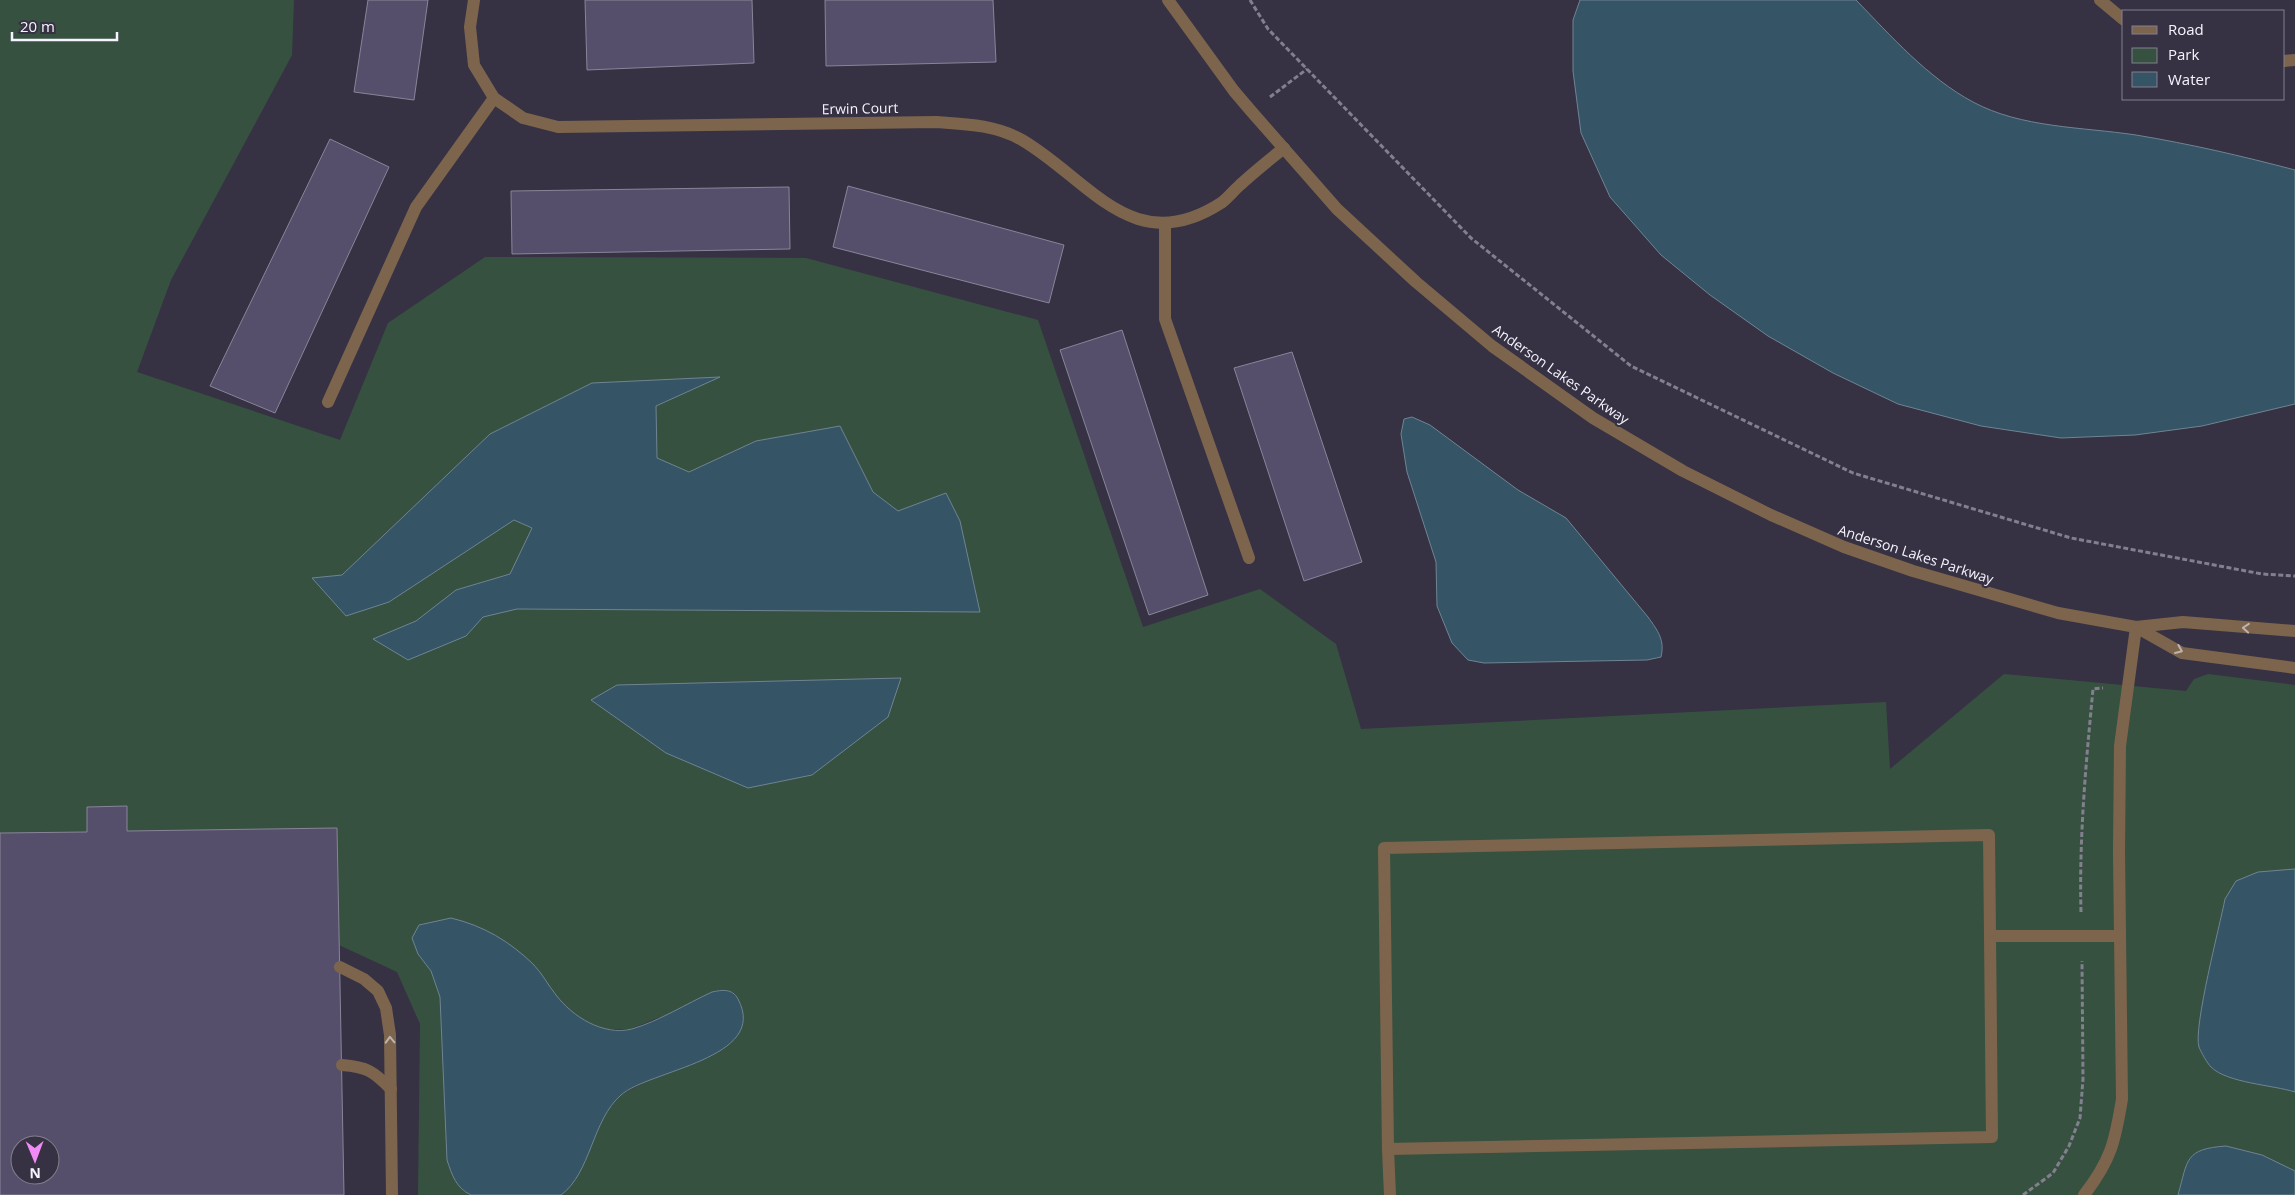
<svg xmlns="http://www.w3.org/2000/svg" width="2295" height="1195" viewBox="0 0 2295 1195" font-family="'Open Sans',sans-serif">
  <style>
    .green { fill: #375141 }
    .water { fill: #355465; stroke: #6f8493 }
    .building { fill: #564f6b; stroke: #898599; fill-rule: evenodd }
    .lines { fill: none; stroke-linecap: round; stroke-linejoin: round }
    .path { stroke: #827f8e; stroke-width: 3; stroke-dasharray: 5 2.5; stroke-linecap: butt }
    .service { stroke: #7d654d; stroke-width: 12 }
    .minor { stroke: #7d654d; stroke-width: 12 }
    .tertiary { stroke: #7d654d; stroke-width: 12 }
    .oneway { stroke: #bfb3ae }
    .labels { text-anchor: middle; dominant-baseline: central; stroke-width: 4.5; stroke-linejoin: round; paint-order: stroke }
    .street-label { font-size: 14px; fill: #f5f3fe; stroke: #363243 }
  </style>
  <rect width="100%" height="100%" fill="#363243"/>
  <!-- green -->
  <path class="green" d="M 0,0 L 294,0 L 292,55 L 171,280 L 137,372 L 340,440 L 388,323 L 485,257 L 806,258 L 1038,320 L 1143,627 L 1260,589 L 1336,644 L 1361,729 L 1886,702 L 1890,769 L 2004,674 L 2186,691 L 2194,679 L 2208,674 L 2295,685 L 2295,1195 L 561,1195 L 565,1192 L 609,1108 L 622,1094 L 647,1081 L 660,1017 L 631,1029 L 601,1029 L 577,1017 L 557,997 L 535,966 L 418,954 L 431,971 L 440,997 L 447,1160 L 463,1191 L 471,1195 L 418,1195 L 420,1024 L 397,972 L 339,945 L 337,828 L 127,831 L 126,806 L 87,807 L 87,832 L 0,833 Z"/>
  <!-- water -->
  <g class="water">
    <path d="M 1580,0 L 1856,0 C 1891,36 1928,78 1973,102 C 2021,128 2083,127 2136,135 C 2190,144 2242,156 2295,170 L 2295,404 L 2202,426 L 2135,435 L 2061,438 L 1981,426 L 1898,404 L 1833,373 L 1768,336 L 1710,295 L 1661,255 L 1610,197 L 1581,133 L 1573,71 L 1573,20 Z"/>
    <path d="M 720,377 L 656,406 L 657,458 L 689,472 L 756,441 L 840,426 L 873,492 L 898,511 L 946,493 L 960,521 L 980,612 L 517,609 L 483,617 L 466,636 L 408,660 L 373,639 L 416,621 L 456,590 L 510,574 L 532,528 L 514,520 L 389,602 L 346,616 L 312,578 L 342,575 L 490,434 L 592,383 Z"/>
    <path d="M 1412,417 L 1430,425 L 1518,490 L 1566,518 L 1648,617 C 1658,631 1665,640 1661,657 L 1647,660 L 1484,663 L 1468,660 L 1452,643 L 1437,606 L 1436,562 L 1407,472 L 1401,434 L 1404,419 Z"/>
    <path d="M 901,678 L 888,717 L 812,775 L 748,788 L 666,753 L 591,700 L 617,685 Z"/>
    <path d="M 2295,869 L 2295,1092 C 2273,1085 2227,1083 2211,1067 C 2207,1063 2201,1052 2199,1047 C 2193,1028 2220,925 2225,899 L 2236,881 L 2258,872 Z"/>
    <path d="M 451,918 C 484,926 509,941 533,964 C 542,973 548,985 556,995 C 573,1017 603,1036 632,1029 C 659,1021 686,1004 712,992 C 722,990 732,988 738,999 C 770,1059 649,1070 621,1095 C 592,1120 591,1173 561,1195 L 471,1195 C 456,1188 452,1175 447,1160 L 440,997 L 431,971 L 418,954 L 412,938 L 419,925 Z"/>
    <path d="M 2226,1146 L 2262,1155 L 2295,1171 L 2295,1195 L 2178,1195 C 2188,1159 2185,1149 2226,1146 Z"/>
  </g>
  <!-- building -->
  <g class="building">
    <path d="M 368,0 L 428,0 L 414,100 L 354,92 Z"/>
    <path d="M 585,0 L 752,0 L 754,63 L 587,70 Z"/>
    <path d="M 825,0 L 993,0 L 996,62 L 826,66 Z"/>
    <path d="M 330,139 L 389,167 L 275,413 L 210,386 Z"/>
    <path d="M 848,186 L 1064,245 L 1049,303 L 833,247 Z"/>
    <path d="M 789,187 L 790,249 L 512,254 L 511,191 Z"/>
    <path d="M 1122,330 L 1208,595 L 1149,615 L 1060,350 Z"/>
    <path d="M 1292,352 L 1362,562 L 1304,581 L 1234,368 Z"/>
    <path d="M 127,806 L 127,831 L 337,828 L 344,1195 L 0,1195 L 0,833 L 87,832 L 87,807 ZM 20,1145 L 50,1145 L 50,1175 L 20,1175 Z"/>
  </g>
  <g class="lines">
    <!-- path -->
    <g class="path">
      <path d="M 1250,0 L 1268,29 L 1471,238 L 1631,366 L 1853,473 L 2071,538 L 2262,574 L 2295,576"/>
      <path d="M 1270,97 L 1307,69"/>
      <path d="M 2081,912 C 2079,837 2086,763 2093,689 L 2103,688"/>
      <path d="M 2023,1195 L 2053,1173 L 2069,1146 L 2080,1118 L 2083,1079 L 2082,961"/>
    </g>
    <!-- service -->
    <g class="service">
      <path d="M 1165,223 L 1165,319 L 1249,558"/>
      <path d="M 328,402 L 416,207 L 494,98"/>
      <path d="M 1990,936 L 1989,835 L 1384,848 L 1388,1149 L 1992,1137 L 1990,936 L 2120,936"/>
      <path d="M 340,967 L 364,979 L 378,991 L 386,1008 L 390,1035 L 392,1195"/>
      <path d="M 342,1065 C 367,1067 373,1071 391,1089"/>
      <path d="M 1388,1149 L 1390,1195"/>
    </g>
    <!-- minor -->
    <g class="minor">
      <path d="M 474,0 L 470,27 L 474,65 L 494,98 L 523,118 L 558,127 L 937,122 C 966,124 996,125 1022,140 C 1090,180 1133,260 1221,203 C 1228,198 1234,190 1240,185 C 1254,172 1269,160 1284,148"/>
      <path d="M 2100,0 L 2124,20"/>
      <path d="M 2284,61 L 2295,60"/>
    </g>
    <!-- tertiary -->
    <g class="tertiary">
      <path d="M 1168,0 L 1234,91 L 1251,111 L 1337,209 L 1416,282 L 1492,346 L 1593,418 L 1683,471 L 1771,515 L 1844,547 L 1913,571 L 2058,613 L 2136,627 L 2183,622 L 2295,631"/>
      <path d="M 2136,627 L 2182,653 L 2295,668"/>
      <path d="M 2084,1195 C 2111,1160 2115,1142 2122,1099 L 2119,852 L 2120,746 L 2136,627"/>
    </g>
  </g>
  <!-- one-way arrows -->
  <defs><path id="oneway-chevron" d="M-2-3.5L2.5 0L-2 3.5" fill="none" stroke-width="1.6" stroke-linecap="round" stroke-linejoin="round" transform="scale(1.25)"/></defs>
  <g class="oneway">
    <use href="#oneway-chevron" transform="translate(2246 628) rotate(-175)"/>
    <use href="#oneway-chevron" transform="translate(2179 650) rotate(23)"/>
    <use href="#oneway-chevron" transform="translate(390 1040) rotate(-92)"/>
  </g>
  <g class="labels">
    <!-- street labels -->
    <g class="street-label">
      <text transform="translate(860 108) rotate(-1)">Erwin Court</text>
      <text transform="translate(1561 374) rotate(35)">Anderson Lakes Parkway</text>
      <text transform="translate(1916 554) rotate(18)">Anderson Lakes Parkway</text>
    </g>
  </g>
  <!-- legend -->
  <rect x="2122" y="10" width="162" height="90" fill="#363243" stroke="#827f8e"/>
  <rect x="2132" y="26" width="25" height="8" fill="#7d654d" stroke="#827f8e"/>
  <text x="2168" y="35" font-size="15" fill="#f5f3fe">Road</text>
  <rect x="2132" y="48" width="25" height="15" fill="#375141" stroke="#827f8e"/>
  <text x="2168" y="60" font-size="15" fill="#f5f3fe">Park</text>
  <rect x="2132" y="72" width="25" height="15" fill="#355465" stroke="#827f8e"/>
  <text x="2168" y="85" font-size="15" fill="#f5f3fe">Water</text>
  <!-- north arrow -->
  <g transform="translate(35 1160) rotate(179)"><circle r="24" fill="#363243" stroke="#827f8e"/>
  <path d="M0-4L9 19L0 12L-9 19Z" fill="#f18af4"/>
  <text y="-8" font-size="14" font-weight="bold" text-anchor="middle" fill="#f5f3fe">N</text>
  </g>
  <!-- scale -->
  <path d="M12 32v8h105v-8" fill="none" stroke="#f5f3fe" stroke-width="2.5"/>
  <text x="20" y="32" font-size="15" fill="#f5f3fe" stroke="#363243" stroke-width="4" paint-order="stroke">20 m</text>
</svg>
